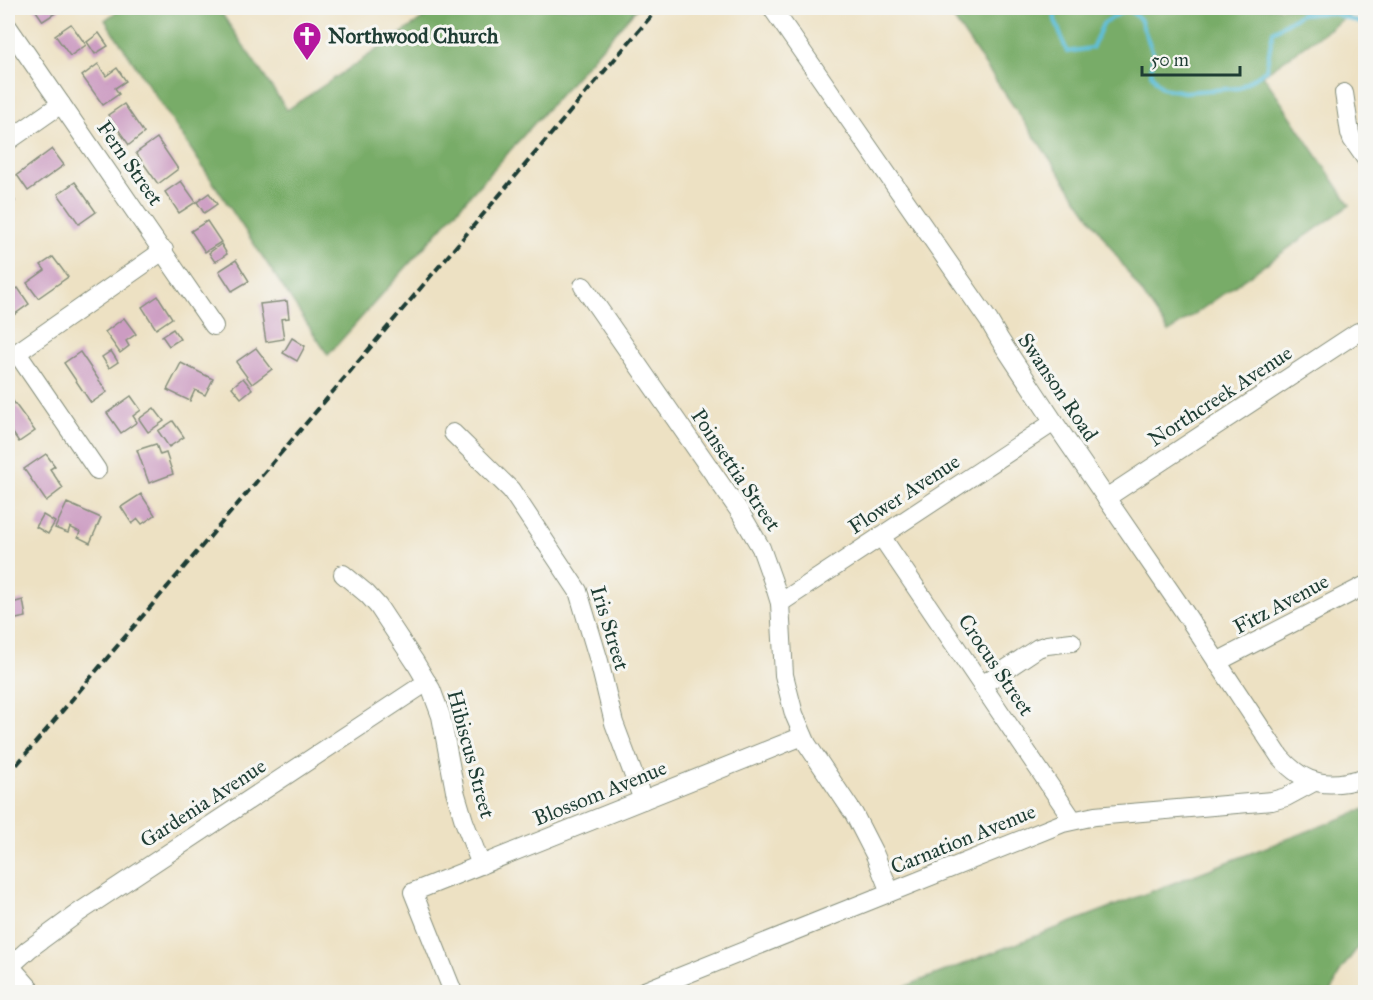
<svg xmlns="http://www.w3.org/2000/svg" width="1373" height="1000" viewBox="0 0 1373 1000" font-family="'IM FELL Great Primer',serif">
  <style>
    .forest { fill: #78ac68; stroke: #4c744e; stroke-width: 1.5 }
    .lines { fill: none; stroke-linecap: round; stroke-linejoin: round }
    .stream { stroke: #5dbfdb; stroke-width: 4 }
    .building { fill: #cc9cc2 }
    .minor-casing { stroke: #868f7c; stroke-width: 20 }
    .minor { stroke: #fff; stroke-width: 18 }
    .rail { stroke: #1f3d34; stroke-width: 4; stroke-dasharray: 9 4.5; stroke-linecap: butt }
    .labels { text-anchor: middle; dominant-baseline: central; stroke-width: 6; stroke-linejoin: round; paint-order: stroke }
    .poi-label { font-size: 21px; font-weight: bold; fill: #1f3d34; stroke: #f6f6f2; text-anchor: start }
    .street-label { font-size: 21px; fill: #1f3d34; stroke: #f6f6f2 }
  </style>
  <rect width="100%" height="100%" fill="#f6f6f2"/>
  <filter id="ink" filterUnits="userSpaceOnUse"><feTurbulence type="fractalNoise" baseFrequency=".0167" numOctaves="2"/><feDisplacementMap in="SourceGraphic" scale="12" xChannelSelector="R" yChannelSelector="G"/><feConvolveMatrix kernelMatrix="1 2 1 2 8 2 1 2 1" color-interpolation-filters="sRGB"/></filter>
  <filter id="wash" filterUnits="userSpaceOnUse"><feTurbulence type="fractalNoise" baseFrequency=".008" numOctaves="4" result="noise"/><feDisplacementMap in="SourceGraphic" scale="24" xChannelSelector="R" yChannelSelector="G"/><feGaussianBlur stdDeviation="1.35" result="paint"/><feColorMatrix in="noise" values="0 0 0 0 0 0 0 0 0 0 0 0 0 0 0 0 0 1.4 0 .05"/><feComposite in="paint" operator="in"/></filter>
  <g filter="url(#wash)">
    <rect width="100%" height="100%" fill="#ede1c3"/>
    <!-- forest -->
    <g class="forest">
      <path d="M 122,8 L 218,8 L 287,110 L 439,8 L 637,8 L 328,355 L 105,20 Z"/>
      <path d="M 946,8 L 1359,8 L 1263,75 L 1350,205 L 1169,332 Z"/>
      <path d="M 1365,809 L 1365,938 L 1341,970 L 1331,992 L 891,992 Z"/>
    </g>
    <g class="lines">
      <!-- stream -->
      <path class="stream" d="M 1054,8 L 1055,20 L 1067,52 L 1092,48 L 1103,24 L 1127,8 L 1140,19 L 1153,53 L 1151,74 L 1162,88 L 1184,92 L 1239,88 L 1266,70 L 1273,31 L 1301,14 L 1333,13 L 1363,24 L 1366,23"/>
    </g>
    <g id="blocks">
      <!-- building -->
      <g class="building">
        <path d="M 34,8 L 58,8 L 60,10 L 43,21 Z"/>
        <path d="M 71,24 L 86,45 L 70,56 L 55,35 Z"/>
        <path d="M 99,33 L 108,46 L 95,54 L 87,42 Z"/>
        <path d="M 98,64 L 106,76 L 117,68 L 126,81 L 115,88 L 119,94 L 103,105 L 82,76 Z"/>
        <path d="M 124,104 L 144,133 L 129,145 L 108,115 Z"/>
        <path d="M 157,138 L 178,169 L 158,184 L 136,153 Z"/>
        <path d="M 52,149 L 64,165 L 28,191 L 17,175 Z"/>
        <path d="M 181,181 L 196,202 L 179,213 L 165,192 Z"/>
        <path d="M 75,182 L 96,212 L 79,224 L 58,194 Z"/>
        <path d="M 8,190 L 15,201 L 8,206 Z"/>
        <path d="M 209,193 L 217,204 L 204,213 L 197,202 Z"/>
        <path d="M 207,221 L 221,242 L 205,252 L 191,231 Z"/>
        <path d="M 221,244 L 227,254 L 215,262 L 209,253 Z"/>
        <path d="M 53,257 L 68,277 L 38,298 L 27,283 L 45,270 L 41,265 Z"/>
        <path d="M 236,260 L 249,281 L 232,291 L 219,271 Z"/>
        <path d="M 18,288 L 29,304 L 8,319 L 8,295 Z"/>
        <path d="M 158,296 L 172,318 L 156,329 L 142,307 Z"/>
        <path d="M 287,301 L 289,318 L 281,319 L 284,339 L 266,342 L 260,304 Z"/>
        <path d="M 124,318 L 136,334 L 126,341 L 129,346 L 120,353 L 105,332 Z"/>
        <path d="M 173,329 L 180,339 L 169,346 L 162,336 Z"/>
        <path d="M 292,338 L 305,346 L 297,361 L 283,353 Z"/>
        <path d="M 256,348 L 272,369 L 252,384 L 236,362 Z"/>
        <path d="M 111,351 L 118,362 L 109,368 L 102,357 Z"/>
        <path d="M 80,352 L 107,392 L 91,403 L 64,363 Z"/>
        <path d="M 181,363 L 213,379 L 205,395 L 195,390 L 190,401 L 167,390 Z"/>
        <path d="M 243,378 L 252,389 L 241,398 L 232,387 Z"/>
        <path d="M 131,396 L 141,410 L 133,416 L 137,422 L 121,433 L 107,413 Z"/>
        <path d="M 10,397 L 35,431 L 19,442 L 8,426 L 8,399 Z"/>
        <path d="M 154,408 L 164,421 L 148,432 L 139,419 Z"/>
        <path d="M 173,421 L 184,437 L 169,447 L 158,431 Z"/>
        <path d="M 156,444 L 160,455 L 166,453 L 173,474 L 149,483 L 137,450 Z"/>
        <path d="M 46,454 L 55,466 L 50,469 L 63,488 L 46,501 L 24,469 Z"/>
        <path d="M 141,494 L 155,515 L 142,524 L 138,519 L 132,524 L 121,507 Z"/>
        <path d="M 67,503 L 101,518 L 90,543 L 78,537 L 80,532 L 70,527 L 68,533 L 55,528 Z"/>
        <path d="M 43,515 L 55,522 L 48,534 L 36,527 Z"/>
        <path d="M 8,589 L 10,589 L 12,599 L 8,600 Z"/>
        <path d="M 23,600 L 26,617 L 11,620 L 8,604 Z"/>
      </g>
    </g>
  </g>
  <g filter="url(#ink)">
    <use href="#blocks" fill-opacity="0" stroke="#868f7c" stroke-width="1.5"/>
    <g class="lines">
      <!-- minor casing -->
      <g class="minor-casing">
        <g id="minor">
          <path d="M 772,8 L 989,321 L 1000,340 L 1054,422 L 1183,610 L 1280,757 C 1305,786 1330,789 1366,777"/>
          <path d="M 8,27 L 214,326"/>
          <path d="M 1344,93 L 1350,133 L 1352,139 L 1366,159"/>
          <path d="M 8,141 L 61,104"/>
          <path d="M 583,286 L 740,512 L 761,548 L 776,590 L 780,603 L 784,675 L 794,714 L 807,744 L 854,814 L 875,855 L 890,892"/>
          <path d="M 17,353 L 97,470"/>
          <path d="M 8,359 L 164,250"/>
          <path d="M 453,433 L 511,490 L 578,591 L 599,661 L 614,723 L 643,800"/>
          <path d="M 1106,498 L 1358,332"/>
          <path d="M 881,536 L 1073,820"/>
          <path d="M 343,574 L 367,594 L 378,606 L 415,662 L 431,689 L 441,716 L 455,791 L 464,821 L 481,865"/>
          <path d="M 780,603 L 1054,422"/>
          <path d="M 1217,662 L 1366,585"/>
          <path d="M 982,685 L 1038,648 L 1047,645 L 1072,642"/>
          <path d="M 10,966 L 33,992"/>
          <path d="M 8,968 L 29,949 L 78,913 L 427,682"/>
          <path d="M 453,992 L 413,892 L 803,736"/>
          <path d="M 642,992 L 1063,823 L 1095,816 L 1272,801 L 1286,797 L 1314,782"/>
        </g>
      </g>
      <!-- minor -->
      <use href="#minor" class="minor"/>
      <!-- rail -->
      <path class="rail" d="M 8,775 L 658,8"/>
    </g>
  </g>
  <!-- icons -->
  <defs>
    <g id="church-pin" transform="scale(1.5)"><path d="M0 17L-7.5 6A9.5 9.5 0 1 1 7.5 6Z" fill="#b5179e" stroke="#f6f6f2"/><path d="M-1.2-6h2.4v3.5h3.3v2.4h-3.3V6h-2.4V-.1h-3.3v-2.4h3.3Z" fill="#fff"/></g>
  </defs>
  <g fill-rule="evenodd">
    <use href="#church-pin" x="307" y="36"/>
  </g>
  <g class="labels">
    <!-- poi labels -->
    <g class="poi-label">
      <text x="328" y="36">Northwood Church</text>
    </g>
    <!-- street labels -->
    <g class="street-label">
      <text transform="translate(130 163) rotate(55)">Fern Street</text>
      <text transform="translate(1058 387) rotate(56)">Swanson Road</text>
      <text transform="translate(1220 396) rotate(-33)">Northcreek Avenue</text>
      <text transform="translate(736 470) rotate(56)">Poinsettia Street</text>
      <text transform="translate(904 494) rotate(-33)">Flower Avenue</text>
      <text transform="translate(1281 604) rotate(-28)">Fitz Avenue</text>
      <text transform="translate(610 628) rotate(73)">Iris Street</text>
      <text transform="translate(996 665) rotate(56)">Crocus Street</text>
      <text transform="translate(471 754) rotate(75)">Hibiscus Street</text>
      <text transform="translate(600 793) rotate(-22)">Blossom Avenue</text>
      <text transform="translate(203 803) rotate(-33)">Gardenia Avenue</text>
      <text transform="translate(963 839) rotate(-22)">Carnation Avenue</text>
    </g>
  </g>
  <!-- margin -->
  <rect width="1373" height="1000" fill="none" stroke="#f6f6f2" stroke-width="30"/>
  <!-- scale -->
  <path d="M1142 66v9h98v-9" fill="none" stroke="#1f3d34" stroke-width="3"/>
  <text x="1151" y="66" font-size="18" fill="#1f3d34" stroke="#f6f6f2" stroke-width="4.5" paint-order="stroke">50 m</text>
</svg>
